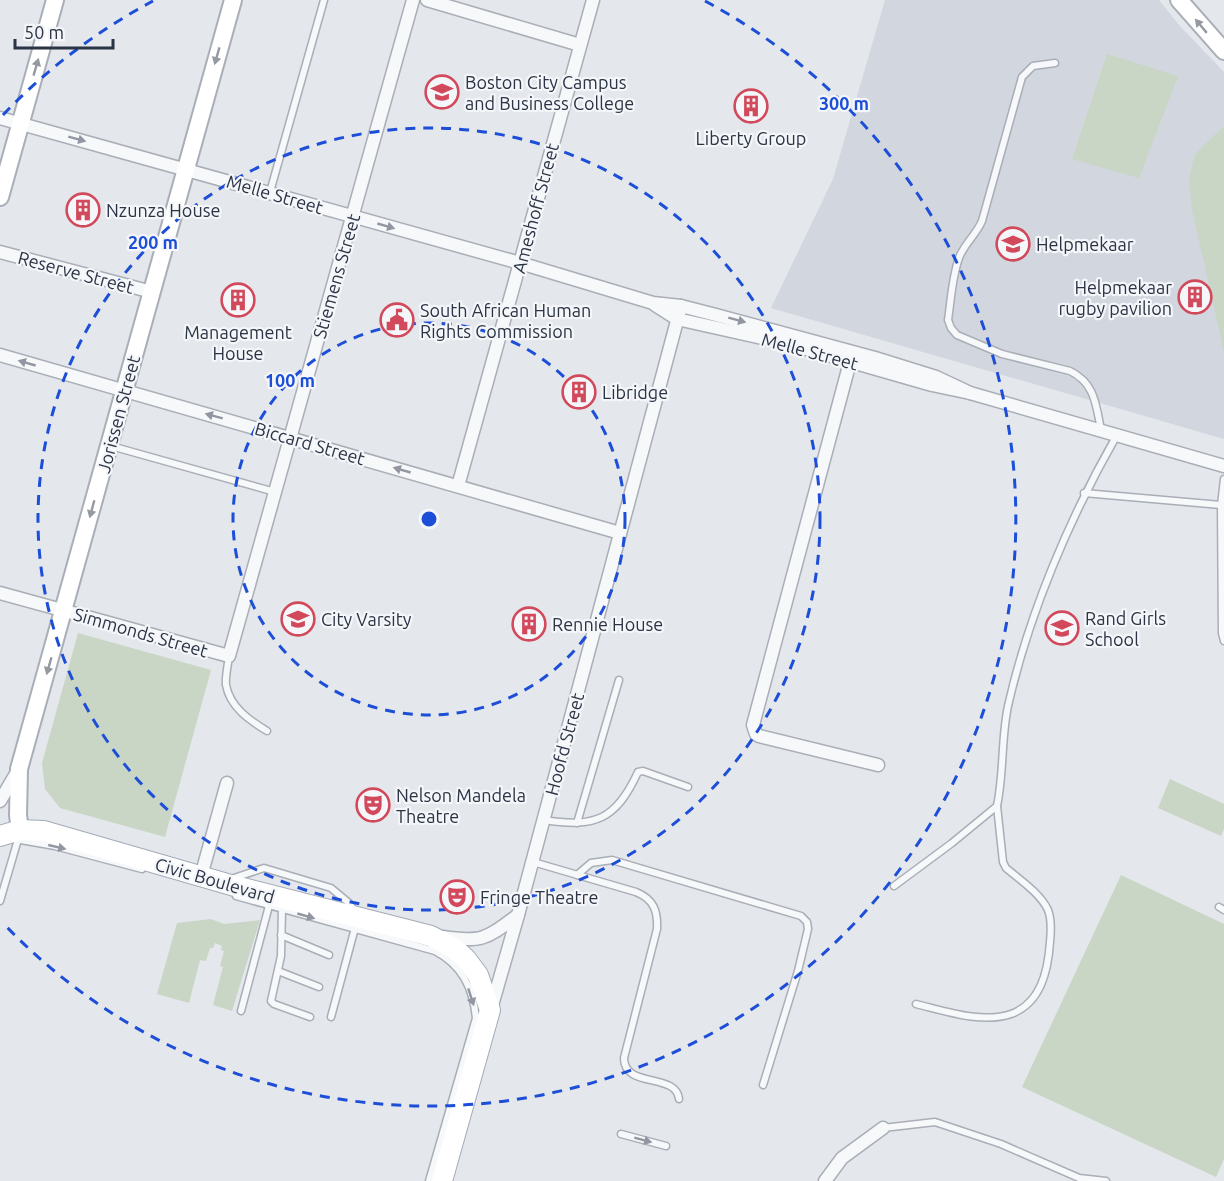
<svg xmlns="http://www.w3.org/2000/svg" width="1224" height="1181" viewBox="0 0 1224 1181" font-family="Ubuntu,sans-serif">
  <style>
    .built { fill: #d2d6de }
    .green { fill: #c9d6c5 }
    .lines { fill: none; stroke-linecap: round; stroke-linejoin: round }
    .service-casing { stroke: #a9aeb7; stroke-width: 9 }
    .minor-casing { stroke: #a9aeb7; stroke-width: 15 }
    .secondary-casing { stroke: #a9aeb7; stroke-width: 20 }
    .primary-casing { stroke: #a3abb8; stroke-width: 22 }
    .service { stroke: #f7f8fa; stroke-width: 6 }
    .minor { stroke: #f7f8fa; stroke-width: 12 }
    .secondary { stroke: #fff; stroke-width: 16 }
    .primary { stroke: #fff; stroke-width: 20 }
    .oneway { fill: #959aa2 }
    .oneway2 { fill: #9196a0 }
    .ring { fill: none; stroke: #1d4ed8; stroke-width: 3; stroke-dasharray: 10 8 }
    .labels { text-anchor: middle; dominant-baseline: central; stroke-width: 4.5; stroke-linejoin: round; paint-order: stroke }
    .poi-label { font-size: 18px; fill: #2b3445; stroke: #f4f6f9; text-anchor: start }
    .street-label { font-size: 18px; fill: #2b3445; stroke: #f4f6f9 }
    .centre { fill: #1d4ed8; stroke: #f4f6f9; stroke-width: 3 }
    .ring-label { font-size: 18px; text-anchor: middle; font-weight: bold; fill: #1d4ed8; stroke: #f4f6f9; stroke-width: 4.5; stroke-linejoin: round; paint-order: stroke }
  </style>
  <rect width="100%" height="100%" fill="#e4e7ec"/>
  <!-- built -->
  <path class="built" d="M 885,0 L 1159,0 L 1180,26 L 1224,72 L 1224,439 L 771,308 L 833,179 Z"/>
  <!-- green -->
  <g class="green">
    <path d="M 1107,54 L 1178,76 L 1139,178 L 1072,159 Z"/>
    <path d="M 1224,126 L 1224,352 L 1192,209 L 1189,179 L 1195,154 Z"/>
    <path d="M 78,633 L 211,670 L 165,837 L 60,808 L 45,789 L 42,763 Z"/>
    <path d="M 1170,779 L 1224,804 L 1224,829 L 1221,836 L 1158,808 Z"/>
    <path d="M 1121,875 L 1224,924 L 1224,1159 L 1216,1177 L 1022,1087 Z"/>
    <path d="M 211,919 L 224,924 L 260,920 L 232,1011 L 213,1005 L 223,967 L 220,966 L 224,951 L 221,950 L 222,946 L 215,943 L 213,948 L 210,948 L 206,961 L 200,960 L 189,1003 L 157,994 L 177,923 Z"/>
  </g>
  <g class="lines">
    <!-- service casing -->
    <g class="service-casing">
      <g id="service">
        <path d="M 1055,63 L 1033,66 L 1022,77 L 982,221 C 976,235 964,244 959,258 C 952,277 951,300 948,320 L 951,328 L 957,335 L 1002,354 L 1070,371 C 1095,383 1096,405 1101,430"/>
        <path d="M 270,192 L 324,0"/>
        <path d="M 111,446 L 275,492"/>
        <path d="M 1224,479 L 1221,505 L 1222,633 L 1224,641"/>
        <path d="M 1084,493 L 1221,505"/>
        <path d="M 229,656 C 228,665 225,677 226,685 C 230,707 249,720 267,731"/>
        <path d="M 544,820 C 595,828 616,820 638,772 L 643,771 L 688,787"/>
        <path d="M 577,823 L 619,680"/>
        <path d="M 15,839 L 55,846 L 142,869"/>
        <path d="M 533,862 L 636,892 C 653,899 658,910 657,929 L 624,1058 C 624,1089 676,1072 679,1099"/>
        <path d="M 577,875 L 591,863 L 612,860 L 801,916 L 807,922 L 808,929 L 798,971 L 763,1085"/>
        <path d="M 231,879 L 264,868 L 331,888 L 349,903 L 354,910"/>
        <path d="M 894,886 L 952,843 L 997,806 C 1004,773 1001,739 1008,706 C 1029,613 1070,517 1117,435"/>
        <path d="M 236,896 L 435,951 C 462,965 473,988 476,1018 L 429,1181"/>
        <path d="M 0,901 L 19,836"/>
        <path d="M 1219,907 L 1224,910"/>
        <path d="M 282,908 L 281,956 L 271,1001 L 274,1004 L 310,1017"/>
        <path d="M 281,935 L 329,955"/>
        <path d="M 278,971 L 319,987"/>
        <path d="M 916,1004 C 945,1011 982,1024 1011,1014 C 1041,1003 1048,971 1050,942 C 1051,932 1052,920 1048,910 C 1040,893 1020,880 1006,868 L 1003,862 L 997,806"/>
        <path d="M 241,1011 L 270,902"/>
        <path d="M 331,1017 L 355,928"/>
        <path d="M 883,1128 L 935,1122 L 1001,1144 L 1079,1178 L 1106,1181"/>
        <path d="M 621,1134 L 666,1146"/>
      </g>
    </g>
    <!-- minor casing -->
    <g class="minor-casing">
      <g id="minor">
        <path d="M 427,0 L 580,45"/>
        <path d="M 0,118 L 520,263 L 653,303 L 681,306 L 716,315 L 875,358 L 936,377 L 970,393"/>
        <path d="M 0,252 L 152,292"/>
        <path d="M 655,305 L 677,319 L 789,344 L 932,385 L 970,393 L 1224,466"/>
        <path d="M 0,355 L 620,533"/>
        <path d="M 850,362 L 753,725 L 756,734 L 759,736 L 878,765"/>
        <path d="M 458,486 L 593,0"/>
        <path d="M 0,593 L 229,656 L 413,0"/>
        <path d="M 0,801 L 17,772"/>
        <path d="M 201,876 L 227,783"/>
        <path d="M 443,937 C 483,943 487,938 518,915"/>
        <path d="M 491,1009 L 518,915 L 681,306"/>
        <path d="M 825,1181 L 842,1158 L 883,1128"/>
      </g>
    </g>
    <!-- secondary casing -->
    <g class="secondary-casing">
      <g id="secondary">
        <path d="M 1179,0 L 1224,51"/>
        <path d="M 0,197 L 55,0"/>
        <path d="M 20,830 L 18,815 L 19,769 L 233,0"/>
      </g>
    </g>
    <!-- primary casing -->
    <g class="primary-casing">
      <path id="primary" d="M 0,836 L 20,830 L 44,831 L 231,885 L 431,936 L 455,949 L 466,959 L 478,975 L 490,1010 L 442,1181"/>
    </g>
    <!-- service -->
    <use href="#service" class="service"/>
    <!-- minor -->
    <use href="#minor" class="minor"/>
    <!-- secondary -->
    <use href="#secondary" class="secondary"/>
    <!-- primary -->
    <use href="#primary" class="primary"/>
  </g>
  <!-- one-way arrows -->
  <defs><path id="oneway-solid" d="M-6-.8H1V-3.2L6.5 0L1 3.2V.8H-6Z" transform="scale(1.5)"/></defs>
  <g class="oneway">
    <use href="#oneway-solid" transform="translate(1201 26) rotate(-130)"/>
    <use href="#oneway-solid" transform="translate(217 56) rotate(106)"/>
    <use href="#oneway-solid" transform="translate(36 67) rotate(-74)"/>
    <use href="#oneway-solid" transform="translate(92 509) rotate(105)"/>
    <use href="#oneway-solid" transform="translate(49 666) rotate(106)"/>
  </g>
  <g class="oneway2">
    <use href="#oneway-solid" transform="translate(77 139) rotate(15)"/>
    <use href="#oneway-solid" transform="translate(386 226) rotate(16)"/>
    <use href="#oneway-solid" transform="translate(737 320) rotate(15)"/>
    <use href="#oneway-solid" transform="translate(27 363) rotate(-164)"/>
    <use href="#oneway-solid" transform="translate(214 416) rotate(-165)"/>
    <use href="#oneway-solid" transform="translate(402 470) rotate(-164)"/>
    <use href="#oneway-solid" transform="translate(57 847) rotate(13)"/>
    <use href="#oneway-solid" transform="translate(306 916) rotate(16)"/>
    <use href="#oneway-solid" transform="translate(471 997) rotate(72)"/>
    <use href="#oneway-solid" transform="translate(643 1140) rotate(15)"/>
  </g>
  <!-- distance rings -->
  <g class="ring">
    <circle cx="429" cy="519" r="196"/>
    <circle cx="429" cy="519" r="391"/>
    <path d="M3 115A587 587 0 0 1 153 1M705 1A587 587 0 1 1 3 923"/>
  </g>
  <!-- icons -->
  <defs>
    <g id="university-ring" transform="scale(1.725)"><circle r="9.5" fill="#f4f6f9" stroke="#d1495b" stroke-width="1.5"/><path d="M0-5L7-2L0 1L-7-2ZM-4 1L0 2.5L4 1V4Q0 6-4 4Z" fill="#d1495b"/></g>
    <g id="building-ring" transform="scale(1.725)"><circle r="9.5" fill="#f4f6f9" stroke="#d1495b" stroke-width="1.5"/><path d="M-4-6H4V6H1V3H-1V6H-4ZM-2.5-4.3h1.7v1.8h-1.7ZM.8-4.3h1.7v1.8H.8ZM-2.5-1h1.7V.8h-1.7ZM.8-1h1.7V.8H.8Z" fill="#d1495b"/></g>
    <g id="school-ring" transform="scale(1.725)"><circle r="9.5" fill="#f4f6f9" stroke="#d1495b" stroke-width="1.5"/><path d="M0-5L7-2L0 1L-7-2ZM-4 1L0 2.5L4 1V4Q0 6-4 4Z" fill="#d1495b"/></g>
    <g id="civic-ring" transform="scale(1.725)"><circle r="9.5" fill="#f4f6f9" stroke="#d1495b" stroke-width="1.5"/><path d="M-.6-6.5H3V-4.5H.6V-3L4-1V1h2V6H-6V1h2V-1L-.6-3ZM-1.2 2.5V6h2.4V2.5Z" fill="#d1495b"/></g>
    <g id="theatre-ring" transform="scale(1.725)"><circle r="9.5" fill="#f4f6f9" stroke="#d1495b" stroke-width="1.5"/><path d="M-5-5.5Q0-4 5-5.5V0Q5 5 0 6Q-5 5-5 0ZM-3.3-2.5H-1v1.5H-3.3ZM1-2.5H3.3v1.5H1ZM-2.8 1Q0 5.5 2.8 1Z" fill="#d1495b"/></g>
  </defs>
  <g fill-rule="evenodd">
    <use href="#university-ring" x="442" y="92"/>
    <use href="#building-ring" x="751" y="106"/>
    <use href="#building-ring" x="83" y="210"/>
    <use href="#school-ring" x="1013" y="244"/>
    <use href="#building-ring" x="1195" y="297"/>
    <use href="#building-ring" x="238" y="300"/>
    <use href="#civic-ring" x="397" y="320"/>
    <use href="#building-ring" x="579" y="392"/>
    <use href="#university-ring" x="298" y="619"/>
    <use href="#building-ring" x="529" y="624"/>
    <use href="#school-ring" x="1062" y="628"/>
    <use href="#theatre-ring" x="373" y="805"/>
    <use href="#theatre-ring" x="457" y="897"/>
  </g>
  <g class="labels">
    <!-- poi labels -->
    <g class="poi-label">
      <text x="465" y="82">Boston City Campus<tspan x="465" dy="21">and Business College</tspan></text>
      <text x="751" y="138" text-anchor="middle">Liberty Group</text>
      <text x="106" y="210">Nzunza House</text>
      <text x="1036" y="244">Helpmekaar</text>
      <text x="1172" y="287" text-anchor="end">Helpmekaar<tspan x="1172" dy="21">rugby pavilion</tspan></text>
      <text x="420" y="310">South African Human<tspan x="420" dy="21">Rights Commission</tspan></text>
      <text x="238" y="332" text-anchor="middle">Management<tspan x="238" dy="21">House</tspan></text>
      <text x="602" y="392">Libridge</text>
      <text x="1085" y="618">Rand Girls<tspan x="1085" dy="21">School</tspan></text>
      <text x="321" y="619">City Varsity</text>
      <text x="552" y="624">Rennie House</text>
      <text x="396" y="795">Nelson Mandela<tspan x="396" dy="21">Theatre</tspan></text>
      <text x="480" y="897">Fringe Theatre</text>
    </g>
    <!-- street labels -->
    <g class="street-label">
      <text transform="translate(275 194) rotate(16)">Melle Street</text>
      <text transform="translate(535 208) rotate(-75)">Ameshoff Street</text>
      <text transform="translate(76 272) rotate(15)">Reserve Street</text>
      <text transform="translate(336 276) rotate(-74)">Stiemens Street</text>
      <text transform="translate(810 351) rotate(15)">Melle Street</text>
      <text transform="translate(118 414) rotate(-75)">Jorissen Street</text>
      <text transform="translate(310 443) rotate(16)">Biccard Street</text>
      <text transform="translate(141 632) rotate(16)">Simmonds Street</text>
      <text transform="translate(564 744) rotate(-75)">Hoofd Street</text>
      <text transform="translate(215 880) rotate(16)">Civic Boulevard</text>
    </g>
  </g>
  <circle cx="429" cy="519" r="9" class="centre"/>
  <g class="ring-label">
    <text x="844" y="110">300 m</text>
    <text x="153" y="249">200 m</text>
    <text x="290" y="387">100 m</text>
  </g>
  <!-- scale -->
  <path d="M15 39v9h98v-9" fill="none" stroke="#2b3445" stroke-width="3"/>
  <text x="24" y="39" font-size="18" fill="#2b3445" stroke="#f4f6f9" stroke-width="4.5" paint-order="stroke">50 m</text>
</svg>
